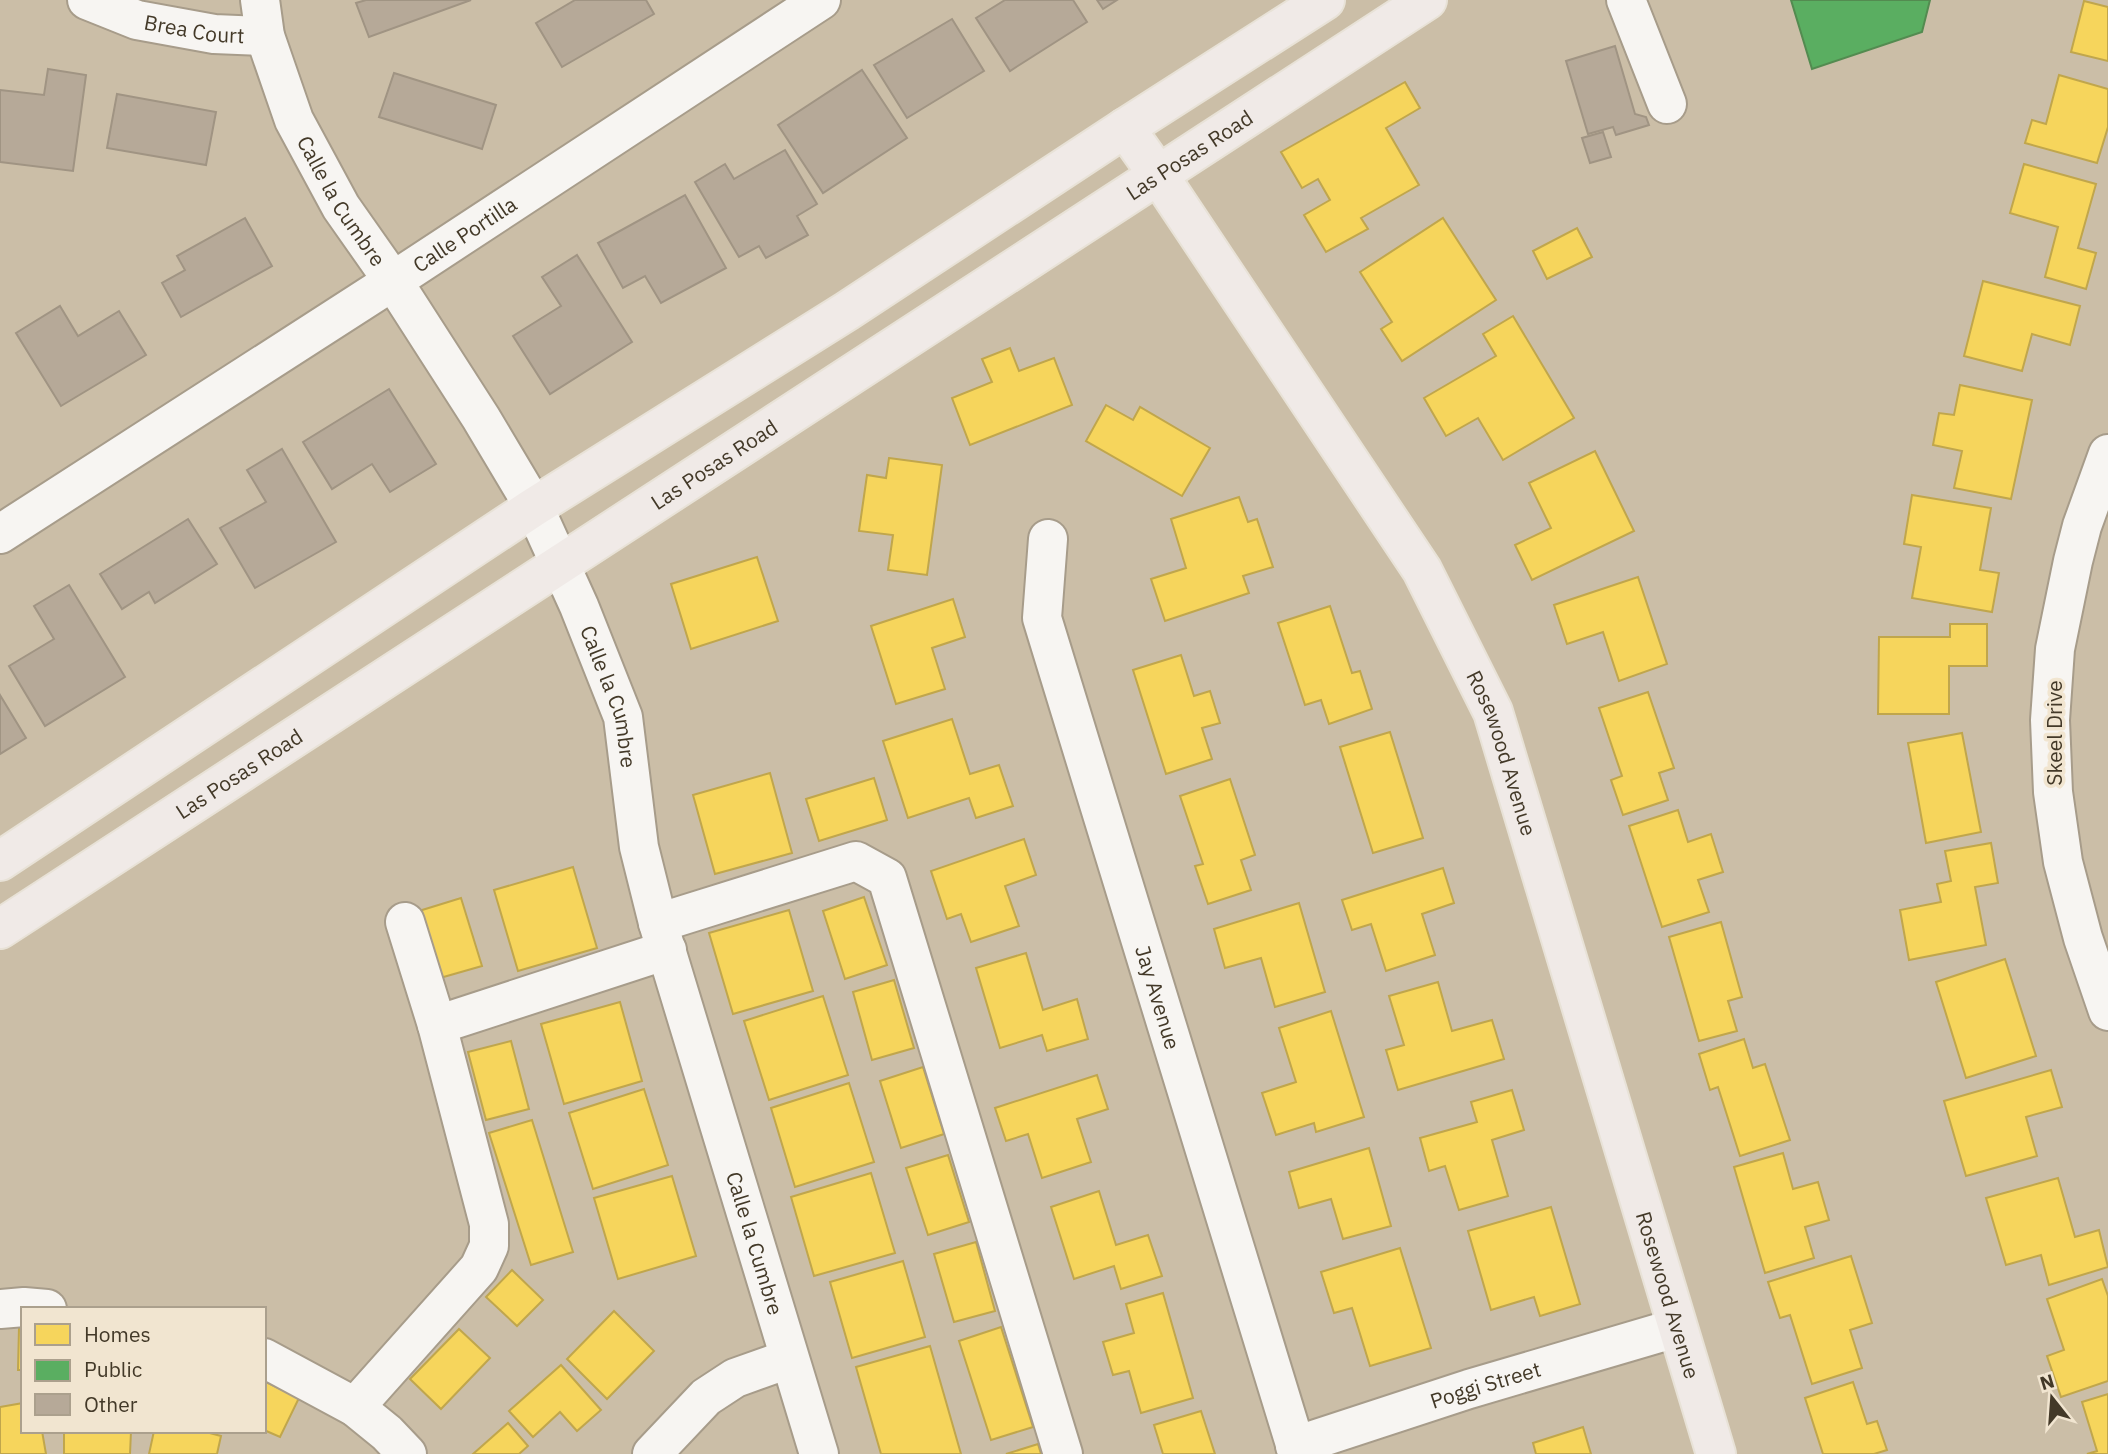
<svg xmlns="http://www.w3.org/2000/svg" width="2108" height="1454" viewBox="0 0 2108 1454" font-family="'IBM Plex Sans',sans-serif">
  <style>
    .homes { fill: #f6d55c; stroke: #c0a64c; stroke-width: 2 }
    .public { fill: #5aae61; stroke: #538b50; stroke-width: 2 }
    .building { fill: #b6a998; stroke: #a09483; stroke-width: 2 }
    .lines { fill: none; stroke-linecap: round; stroke-linejoin: round }
    .minor-casing { stroke: #a79c8a; stroke-width: 42 }
    .major-casing { stroke: #e8e2d7; stroke-width: 42 }
    .minor { stroke: #f7f5f2; stroke-width: 38 }
    .major { stroke: #f0eae7; stroke-width: 38 }
    .labels { text-anchor: middle; dominant-baseline: central; stroke-width: 7; stroke-linejoin: round; paint-order: stroke }
    .street-label { font-size: 21px; fill: #433928; stroke: #f1e5d0 }
  </style>
  <rect width="100%" height="100%" fill="#cbbea7"/>
  <!-- homes -->
  <g class="homes">
    <path d="M 2084,1 L 2108,7 L 2108,61 L 2071,52 Z"/>
    <path d="M 2059,75 L 2108,89 L 2108,127 L 2097,163 L 2025,143 L 2032,120 L 2046,124 Z"/>
    <path d="M 1405,82 L 1420,108 L 1386,128 L 1419,185 L 1361,218 L 1368,229 L 1326,252 L 1304,215 L 1330,200 L 1318,179 L 1302,188 L 1281,152 Z"/>
    <path d="M 2024,164 L 2096,184 L 2078,248 L 2096,253 L 2086,289 L 2045,277 L 2058,227 L 2010,213 Z"/>
    <path d="M 1443,218 L 1496,300 L 1402,361 L 1381,329 L 1392,322 L 1360,272 Z"/>
    <path d="M 1577,228 L 1592,257 L 1547,279 L 1533,251 Z"/>
    <path d="M 1983,281 L 2080,306 L 2070,345 L 2032,334 L 2022,371 L 1964,356 Z"/>
    <path d="M 1513,316 L 1574,418 L 1503,460 L 1478,418 L 1446,436 L 1424,398 L 1496,356 L 1483,334 Z"/>
    <path d="M 1010,348 L 1019,371 L 1054,358 L 1072,405 L 970,445 L 952,398 L 992,382 L 982,359 Z"/>
    <path d="M 1960,385 L 2032,400 L 2011,499 L 1954,488 L 1962,451 L 1933,445 L 1939,413 L 1954,415 Z"/>
    <path d="M 1106,405 L 1133,420 L 1140,407 L 1210,448 L 1182,496 L 1086,441 Z"/>
    <path d="M 1595,451 L 1634,531 L 1532,580 L 1515,545 L 1551,528 L 1529,483 Z"/>
    <path d="M 889,458 L 942,465 L 927,575 L 888,570 L 893,535 L 859,531 L 867,475 L 886,478 Z"/>
    <path d="M 1912,495 L 1991,508 L 1980,570 L 1999,573 L 1992,612 L 1912,598 L 1921,547 L 1904,544 Z"/>
    <path d="M 1239,497 L 1248,522 L 1257,519 L 1273,567 L 1243,576 L 1249,593 L 1165,621 L 1151,579 L 1186,568 L 1171,519 Z"/>
    <path d="M 757,557 L 778,621 L 691,649 L 671,584 Z"/>
    <path d="M 1638,577 L 1667,664 L 1619,681 L 1603,632 L 1567,644 L 1554,605 Z"/>
    <path d="M 953,599 L 965,637 L 932,648 L 945,689 L 896,704 L 871,626 Z"/>
    <path d="M 1330,606 L 1352,673 L 1360,671 L 1372,709 L 1329,724 L 1321,700 L 1305,705 L 1278,623 Z"/>
    <path d="M 1950,624 L 1987,624 L 1987,666 L 1949,666 L 1949,714 L 1878,714 L 1879,637 L 1950,637 Z"/>
    <path d="M 1181,655 L 1194,696 L 1210,691 L 1220,723 L 1202,728 L 1212,759 L 1166,774 L 1133,670 Z"/>
    <path d="M 1648,692 L 1674,768 L 1659,773 L 1668,800 L 1623,815 L 1611,780 L 1622,776 L 1599,708 Z"/>
    <path d="M 952,719 L 970,774 L 999,765 L 1013,806 L 976,818 L 969,798 L 908,818 L 883,741 Z"/>
    <path d="M 1390,732 L 1423,838 L 1373,853 L 1340,747 Z"/>
    <path d="M 1962,733 L 1981,832 L 1926,843 L 1908,743 Z"/>
    <path d="M 770,773 L 792,853 L 715,874 L 693,795 Z"/>
    <path d="M 874,778 L 887,820 L 819,841 L 806,799 Z"/>
    <path d="M 1230,779 L 1255,855 L 1241,860 L 1251,890 L 1208,904 L 1195,866 L 1203,864 L 1180,796 Z"/>
    <path d="M 1678,810 L 1688,842 L 1711,834 L 1723,872 L 1698,880 L 1709,912 L 1662,927 L 1629,826 Z"/>
    <path d="M 1024,839 L 1036,875 L 1005,886 L 1019,926 L 971,942 L 961,914 L 947,919 L 931,871 Z"/>
    <path d="M 1991,843 L 1998,883 L 1975,887 L 1986,945 L 1909,960 L 1900,910 L 1941,902 L 1937,884 L 1951,881 L 1945,851 Z"/>
    <path d="M 573,867 L 597,948 L 518,971 L 494,890 Z"/>
    <path d="M 1443,868 L 1454,903 L 1422,914 L 1435,955 L 1386,971 L 1371,924 L 1352,930 L 1342,900 Z"/>
    <path d="M 864,897 L 887,965 L 845,979 L 823,911 Z"/>
    <path d="M 461,898 L 482,966 L 440,978 L 419,911 Z"/>
    <path d="M 1299,903 L 1325,992 L 1275,1007 L 1261,958 L 1225,968 L 1214,929 Z"/>
    <path d="M 789,910 L 813,991 L 733,1014 L 709,933 Z"/>
    <path d="M 1721,922 L 1742,997 L 1728,1001 L 1737,1031 L 1699,1041 L 1669,937 Z"/>
    <path d="M 1026,953 L 1043,1010 L 1077,999 L 1088,1039 L 1047,1051 L 1042,1035 L 1000,1048 L 976,968 Z"/>
    <path d="M 2005,959 L 2036,1056 L 1966,1078 L 1936,982 Z"/>
    <path d="M 894,980 L 914,1048 L 872,1060 L 853,992 Z"/>
    <path d="M 1438,982 L 1452,1031 L 1492,1020 L 1504,1059 L 1398,1090 L 1386,1050 L 1404,1045 L 1389,996 Z"/>
    <path d="M 823,996 L 848,1075 L 769,1100 L 744,1021 Z"/>
    <path d="M 620,1002 L 642,1081 L 564,1104 L 541,1024 Z"/>
    <path d="M 1331,1011 L 1364,1117 L 1316,1132 L 1314,1123 L 1276,1135 L 1262,1093 L 1296,1082 L 1279,1028 Z"/>
    <path d="M 1744,1039 L 1753,1068 L 1765,1064 L 1790,1140 L 1740,1156 L 1718,1087 L 1710,1090 L 1699,1054 Z"/>
    <path d="M 511,1041 L 529,1109 L 486,1120 L 468,1052 Z"/>
    <path d="M 923,1067 L 944,1134 L 901,1148 L 880,1081 Z"/>
    <path d="M 2051,1070 L 2062,1107 L 2026,1117 L 2037,1156 L 1966,1176 L 1944,1101 Z"/>
    <path d="M 1097,1075 L 1108,1109 L 1077,1119 L 1091,1162 L 1042,1178 L 1028,1134 L 1006,1141 L 995,1108 Z"/>
    <path d="M 849,1083 L 874,1162 L 795,1187 L 771,1108 Z"/>
    <path d="M 644,1089 L 668,1165 L 593,1189 L 569,1113 Z"/>
    <path d="M 1512,1090 L 1524,1130 L 1492,1140 L 1508,1196 L 1459,1210 L 1445,1166 L 1429,1171 L 1420,1138 L 1477,1122 L 1471,1102 Z"/>
    <path d="M 532,1120 L 573,1252 L 531,1265 L 489,1133 Z"/>
    <path d="M 1369,1148 L 1391,1226 L 1343,1239 L 1331,1199 L 1299,1208 L 1289,1172 Z"/>
    <path d="M 1783,1153 L 1793,1189 L 1818,1182 L 1829,1220 L 1805,1227 L 1814,1258 L 1765,1273 L 1734,1167 Z"/>
    <path d="M 948,1155 L 969,1222 L 928,1235 L 906,1168 Z"/>
    <path d="M 871,1173 L 895,1253 L 814,1276 L 791,1197 Z"/>
    <path d="M 672,1176 L 696,1256 L 618,1279 L 594,1198 Z"/>
    <path d="M 2058,1178 L 2075,1237 L 2099,1230 L 2108,1267 L 2049,1285 L 2041,1255 L 2006,1265 L 1986,1198 Z"/>
    <path d="M 1099,1191 L 1116,1245 L 1148,1235 L 1162,1276 L 1121,1289 L 1114,1266 L 1074,1279 L 1051,1207 Z"/>
    <path d="M 1551,1207 L 1580,1304 L 1540,1316 L 1534,1297 L 1491,1310 L 1468,1231 Z"/>
    <path d="M 976,1242 L 995,1311 L 954,1322 L 934,1254 Z"/>
    <path d="M 1400,1248 L 1431,1348 L 1370,1366 L 1352,1308 L 1334,1313 L 1321,1272 Z"/>
    <path d="M 1851,1256 L 1872,1323 L 1850,1330 L 1862,1368 L 1812,1384 L 1790,1315 L 1780,1318 L 1768,1282 Z"/>
    <path d="M 903,1261 L 925,1337 L 852,1358 L 830,1282 Z"/>
    <path d="M 512,1270 L 543,1300 L 517,1326 L 486,1297 Z"/>
    <path d="M 2102,1279 L 2108,1296 L 2108,1381 L 2061,1397 L 2047,1356 L 2064,1350 L 2047,1299 Z"/>
    <path d="M 1163,1293 L 1193,1398 L 1141,1413 L 1129,1371 L 1113,1375 L 1103,1342 L 1134,1333 L 1126,1304 Z"/>
    <path d="M 614,1311 L 654,1351 L 607,1399 L 567,1359 Z"/>
    <path d="M 19,1327 L 23,1327 L 23,1370 L 18,1370 Z"/>
    <path d="M 1001,1327 L 1033,1427 L 991,1440 L 959,1341 Z"/>
    <path d="M 459,1329 L 490,1358 L 441,1409 L 410,1379 Z"/>
    <path d="M 930,1346 L 961,1454 L 881,1454 L 856,1367 Z"/>
    <path d="M 561,1365 L 601,1410 L 577,1431 L 560,1412 L 533,1437 L 509,1411 Z"/>
    <path d="M 264,1381 L 299,1398 L 280,1437 L 264,1430 Z"/>
    <path d="M 1853,1382 L 1867,1424 L 1877,1421 L 1887,1450 L 1874,1454 L 1823,1454 L 1805,1398 Z"/>
    <path d="M 2108,1394 L 2108,1454 L 2087,1454 L 2097,1451 L 2082,1402 Z"/>
    <path d="M 23,1403 L 23,1431 L 42,1431 L 46,1454 L 0,1454 L 0,1407 Z"/>
    <path d="M 1201,1411 L 1215,1454 L 1163,1454 L 1154,1425 Z"/>
    <path d="M 508,1423 L 528,1446 L 519,1454 L 473,1454 Z"/>
    <path d="M 1583,1427 L 1591,1454 L 1536,1454 L 1533,1443 Z"/>
    <path d="M 64,1431 L 131,1431 L 130,1454 L 64,1454 Z"/>
    <path d="M 154,1431 L 202,1431 L 221,1436 L 217,1454 L 149,1454 Z"/>
    <path d="M 1038,1444 L 1041,1454 L 1006,1454 Z"/>
  </g>
  <!-- public -->
  <path class="public" d="M 1791,0 L 1930,0 L 1922,32 L 1812,69 Z"/>
  <!-- building -->
  <g class="building">
    <path d="M 366,0 L 471,0 L 369,37 L 356,3 Z"/>
    <path d="M 575,0 L 646,0 L 654,14 L 562,67 L 536,23 Z"/>
    <path d="M 1005,0 L 1073,0 L 1087,22 L 1010,71 L 976,18 Z"/>
    <path d="M 1097,0 L 1117,0 L 1103,9 Z"/>
    <path d="M 952,19 L 984,71 L 907,118 L 874,65 Z"/>
    <path d="M 1615,46 L 1635,114 L 1646,117 L 1649,125 L 1616,135 L 1613,127 L 1588,134 L 1566,61 Z"/>
    <path d="M 48,69 L 86,75 L 73,171 L 0,162 L 0,90 L 44,95 Z"/>
    <path d="M 862,70 L 907,138 L 823,193 L 778,125 Z"/>
    <path d="M 394,73 L 496,105 L 482,149 L 379,117 Z"/>
    <path d="M 117,94 L 216,112 L 206,165 L 107,148 Z"/>
    <path d="M 1603,132 L 1611,157 L 1590,163 L 1582,138 Z"/>
    <path d="M 785,150 L 817,204 L 797,216 L 808,235 L 766,258 L 759,246 L 739,257 L 695,182 L 725,164 L 734,179 Z"/>
    <path d="M 685,195 L 726,268 L 661,303 L 645,276 L 623,288 L 598,243 Z"/>
    <path d="M 245,218 L 272,266 L 181,317 L 162,283 L 185,270 L 177,256 Z"/>
    <path d="M 577,255 L 632,342 L 550,394 L 513,336 L 561,306 L 542,277 Z"/>
    <path d="M 60,306 L 78,336 L 119,311 L 146,355 L 61,406 L 16,333 Z"/>
    <path d="M 389,389 L 436,464 L 390,492 L 372,464 L 332,489 L 303,442 Z"/>
    <path d="M 282,449 L 336,542 L 255,588 L 220,528 L 266,502 L 247,470 Z"/>
    <path d="M 188,519 L 217,564 L 155,603 L 149,592 L 122,609 L 100,574 Z"/>
    <path d="M 69,585 L 125,677 L 45,726 L 9,666 L 54,639 L 34,606 Z"/>
    <path d="M 0,695 L 26,738 L 0,754 Z"/>
  </g>
  <g class="lines">
    <!-- minor casing -->
    <g class="minor-casing">
      <g id="minor">
        <path id="s1" d="M 87,0 L 137,20 L 214,34 L 265,36"/>
        <path id="s2" d="M 260,0 L 265,36 L 294,120 L 341,207 L 393,281 L 481,418 L 534,507 L 579,606 L 623,717 L 639,847 L 658,923 L 819,1454"/>
        <path d="M 1626,0 L 1667,104"/>
        <path d="M 2108,454 L 2082,526 L 2073,561 L 2055,649 L 2050,720 L 2053,792 L 2063,862 L 2083,938 L 2108,1011"/>
        <path id="s3" d="M 0,534 L 393,281 L 821,0"/>
        <path id="s4" d="M 1048,539 L 1042,618 L 1298,1454"/>
        <path d="M 658,923 L 856,861 L 887,878 L 1063,1454"/>
        <path d="M 437,1025 L 667,950"/>
        <path d="M 0,1309 L 24,1307 L 47,1309"/>
        <path d="M 264,1358 L 355,1407 L 387,1433 L 407,1454"/>
        <path d="M 355,1407 L 479,1268 L 489,1246 L 489,1224 L 437,1025 L 405,922"/>
        <path id="s5" d="M 1295,1446 L 1469,1389 L 1676,1328"/>
        <path d="M 652,1454 L 706,1397 L 735,1378 L 788,1359"/>
      </g>
    </g>
    <!-- major casing -->
    <g class="major-casing">
      <g id="major">
        <path id="s6" d="M 1125,128 L 1159,176 L 1422,570 L 1493,712 L 1716,1454"/>
        <path d="M 0,861 L 534,507 L 847,311 L 1125,128 L 1325,0"/>
        <path id="s7" d="M 0,929 L 1427,0"/>
      </g>
    </g>
    <!-- minor -->
    <use href="#minor" class="minor"/>
    <!-- major -->
    <use href="#major" class="major"/>
  </g>
  <g class="labels">
    <!-- street labels -->
    <g class="street-label">
      <text stroke="none"><textPath href="#s1" startOffset="112">Brea Court</textPath></text>
      <text stroke="none"><textPath href="#s7" startOffset="1419">Las Posas Road</textPath></text>
      <text stroke="none"><textPath href="#s2" startOffset="219">Calle la Cumbre</textPath></text>
      <text stroke="none"><textPath href="#s3" startOffset="553">Calle Portilla</textPath></text>
      <text stroke="none"><textPath href="#s7" startOffset="852">Las Posas Road</textPath></text>
      <text stroke="none"><textPath href="#s2" startOffset="786">Calle la Cumbre</textPath></text>
      <text transform="translate(2054 733) rotate(-90)">Skeel Drive</text>
      <text stroke="none"><textPath href="#s6" startOffset="733">Rosewood Avenue</textPath></text>
      <text stroke="none"><textPath href="#s7" startOffset="285">Las Posas Road</textPath></text>
      <text stroke="none"><textPath href="#s4" startOffset="476">Jay Avenue</textPath></text>
      <text stroke="none"><textPath href="#s2" startOffset="1353">Calle la Cumbre</textPath></text>
      <text stroke="none"><textPath href="#s6" startOffset="1300">Rosewood Avenue</textPath></text>
      <text stroke="none"><textPath href="#s5" startOffset="200">Poggi Street</textPath></text>
    </g>
  </g>
  <!-- legend -->
  <rect x="21" y="1307" width="245" height="126" fill="#f1e5d0" stroke="#aba08d" stroke-width="2"/>
  <rect x="35" y="1324" width="35" height="21" fill="#f6d55c" stroke="#aba08d" stroke-width="2"/>
  <text x="84" y="1342" font-size="21" fill="#433928">Homes</text>
  <rect x="35" y="1360" width="35" height="21" fill="#5aae61" stroke="#aba08d" stroke-width="2"/>
  <text x="84" y="1377" font-size="21" fill="#433928">Public</text>
  <rect x="35" y="1394" width="35" height="21" fill="#b6a998" stroke="#aba08d" stroke-width="2"/>
  <text x="84" y="1412" font-size="21" fill="#433928">Other</text>
  <!-- north arrow -->
  <g transform="translate(2052 1398) rotate(343)" stroke="#f1e5d0" stroke-width="5" paint-order="stroke">
  <path d="M0-5L12 26L0 18L-12 26Z" fill="#433928"/>
  <text y="-10" font-size="19" font-weight="bold" text-anchor="middle" fill="#433928">N</text>
  </g>
</svg>
